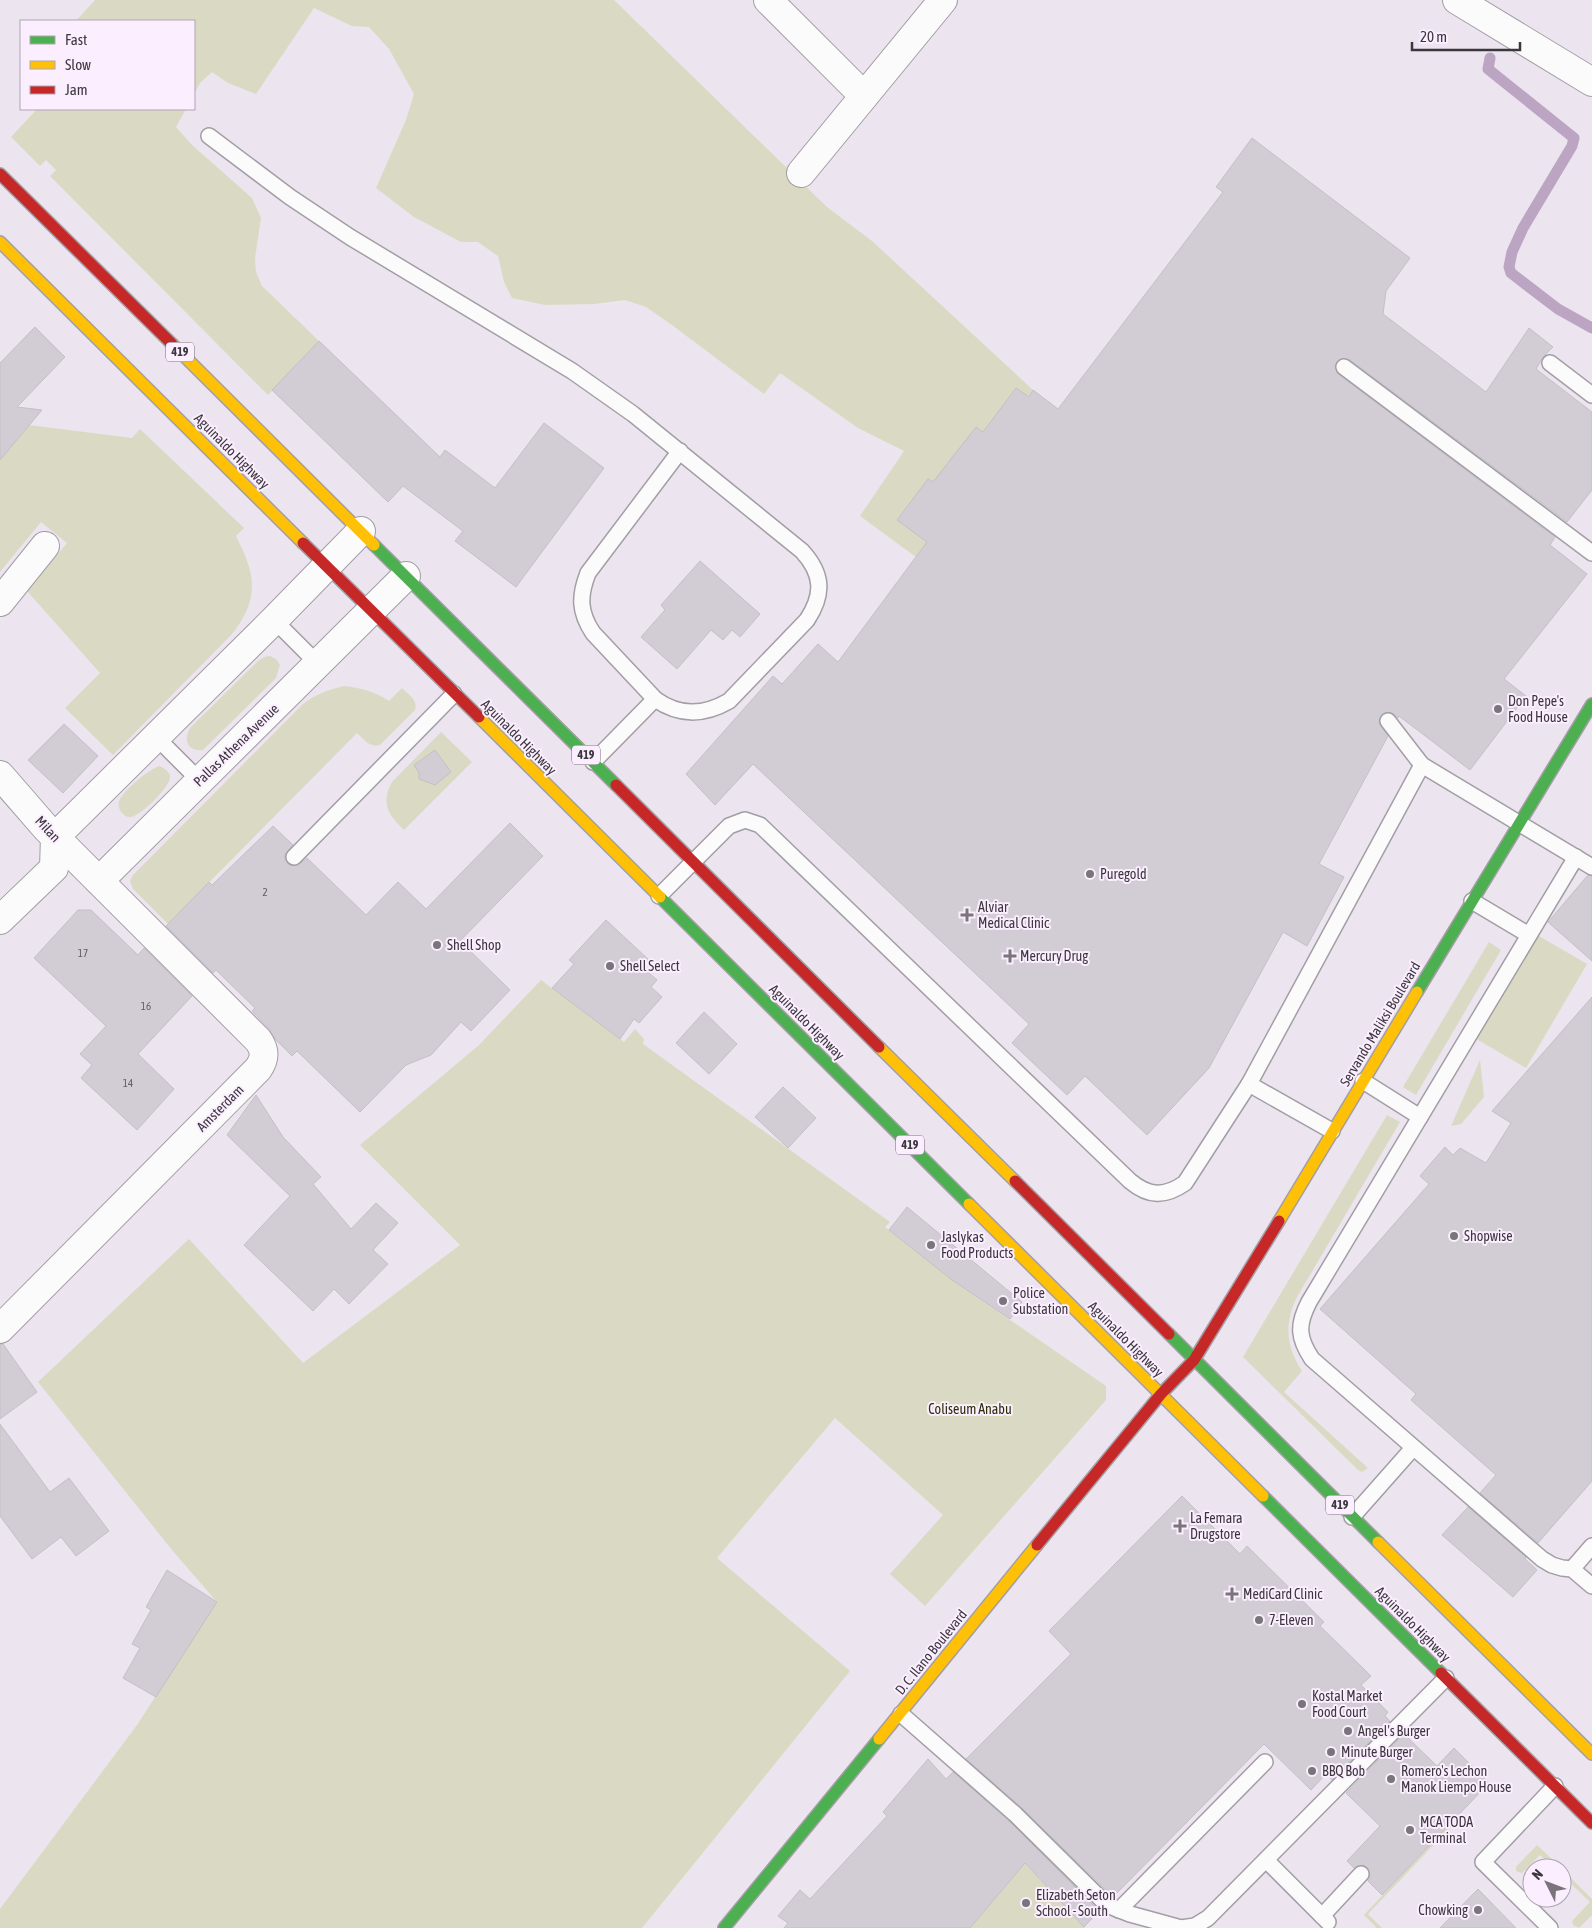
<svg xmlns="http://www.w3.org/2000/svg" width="1592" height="1928" viewBox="0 0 1592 1928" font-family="'Asap Condensed',sans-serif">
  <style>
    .green { fill: #dadac4 }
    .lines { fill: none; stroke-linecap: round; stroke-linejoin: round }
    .stream { stroke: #bca4c3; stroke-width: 11 }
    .building { fill: #d2ccd4; stroke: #c5bfc6 }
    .lane-casing { stroke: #a39ea5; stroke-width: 18 }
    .street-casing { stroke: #a39ea5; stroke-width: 30 }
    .fast-casing { stroke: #a39ea5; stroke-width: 14 }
    .slow-casing { stroke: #a39ea5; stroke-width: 14 }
    .jam-casing { stroke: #a39ea5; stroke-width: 14 }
    .lane { stroke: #fcfbfc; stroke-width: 15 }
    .street { stroke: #fcfbfc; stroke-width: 28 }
    .fast { stroke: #4caf50; stroke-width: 11 }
    .slow { stroke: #ffc107; stroke-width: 11 }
    .jam { stroke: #c62828; stroke-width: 11 }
    .poi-dot { fill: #7a747b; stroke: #fbeeff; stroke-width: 2 }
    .labels { text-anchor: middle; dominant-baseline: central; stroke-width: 4; stroke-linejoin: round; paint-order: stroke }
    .number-label { font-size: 11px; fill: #635e64 }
    .shield { fill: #fbeeff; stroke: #756e77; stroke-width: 1 }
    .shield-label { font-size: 12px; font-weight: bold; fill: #3c373d }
    .street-label { font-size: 14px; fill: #3c373d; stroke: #fbeeff }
    .poi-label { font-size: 14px; fill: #3c373d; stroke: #fbeeff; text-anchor: start }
    .park-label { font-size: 14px; fill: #2b2e05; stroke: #fbeeff }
  </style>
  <rect width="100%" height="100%" fill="#ece4ee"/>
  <!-- green -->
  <g class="green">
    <path d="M 95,0 L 614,0 L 827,207 L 872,241 L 1033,390 L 960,497 L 916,557 L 860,516 L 904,451 L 858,428 L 780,373 L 764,394 L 672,325 L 646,307 L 625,300 L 594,304 L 545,305 L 512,298 L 504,282 L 498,256 L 478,242 L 461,242 L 414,217 L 376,188 L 406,120 L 414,94 L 389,49 L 369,27 L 352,26 L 314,8 L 256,94 L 228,83 L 212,72 L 200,83 L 194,94 L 194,21 L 76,21 Z"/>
    <path d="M 37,109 L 186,109 L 176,127 L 192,145 L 252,198 L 261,218 L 255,258 L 256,272 L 262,286 L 319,341 L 268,395 L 50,176 L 56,170 L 46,160 L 40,166 L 11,137 Z"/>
    <path d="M 29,425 L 132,438 L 140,429 L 244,528 L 236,536 C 256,575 260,598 232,634 L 113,755 L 65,708 L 100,673 L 27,591 L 67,543 L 41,522 L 0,572 L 0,459 Z"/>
    <path d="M 270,656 L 276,659 L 280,665 L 276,678 L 203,750 C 188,752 183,740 190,728 L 258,661 L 264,657 Z"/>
    <path d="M 344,686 C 361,688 374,691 389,701 L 402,688 C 409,695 418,700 415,710 L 380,745 C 369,748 364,739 357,733 L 168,924 L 133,889 L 130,881 L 133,875 L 303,704 C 316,694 328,690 344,686 Z"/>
    <path d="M 441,732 L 472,762 L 404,830 C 389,815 380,804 392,782 Z"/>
    <path d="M 160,766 C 165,769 170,772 170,777 C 171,786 139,818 130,817 C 127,817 123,815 121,812 C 119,809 118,804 119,801 C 123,791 150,768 160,766 Z"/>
    <path d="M 1527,929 L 1587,964 L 1526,1068 L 1466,1033 Z"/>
    <path d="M 1489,942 L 1501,950 L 1416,1095 L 1403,1087 Z"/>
    <path d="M 541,980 L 624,1042 L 635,1029 L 644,1039 L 643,1044 L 890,1222 L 885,1227 L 952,1280 L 1106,1386 L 1106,1400 L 925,1606 L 890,1574 L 943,1515 L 835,1418 L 717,1558 L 850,1671 L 642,1928 L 0,1928 L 0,1909 L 137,1725 L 217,1602 L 172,1550 L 38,1382 L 189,1239 L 303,1363 L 460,1245 L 360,1145 L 479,1045 Z"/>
    <path d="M 1480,1060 L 1484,1097 L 1461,1124 L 1451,1126 Z"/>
    <path d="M 1387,1115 L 1400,1122 L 1297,1297 C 1284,1323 1286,1347 1302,1371 L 1284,1392 L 1368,1468 L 1362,1472 L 1358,1470 L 1243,1357 Z"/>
    <path d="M 1456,1817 L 1458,1819 L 1368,1914 L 1382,1928 L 1375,1928 L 1376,1927 L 1364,1915 Z"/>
    <path d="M 1537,1845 L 1561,1868 L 1554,1868 L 1540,1855 L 1522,1873 L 1516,1871 L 1516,1867 Z"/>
    <path d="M 1024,1863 L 1085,1928 L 970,1928 Z"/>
    <path d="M 1562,1869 L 1592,1899 L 1592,1915 L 1579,1928 L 1573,1925 L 1572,1921 L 1590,1902 L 1562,1875 Z"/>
  </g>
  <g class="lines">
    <!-- stream -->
    <path class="stream" d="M 1490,58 L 1488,69 L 1574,138 L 1572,146 L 1523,228 L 1512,252 L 1509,267 L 1511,273 L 1558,309 L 1592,328"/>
  </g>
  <!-- building -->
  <g class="building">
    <path d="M 1252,138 L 1410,258 L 1386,291 L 1383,314 L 1486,392 L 1529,328 L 1553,347 L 1543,357 L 1536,369 L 1592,412 L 1592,490 L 1567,522 L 1350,360 L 1340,359 L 1335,366 L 1338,374 L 1555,537 L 1550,545 L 1587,574 L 1504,679 L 1526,696 L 1470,770 L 1399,716 L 1398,718 L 1392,713 L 1387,712 L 1382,714 L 1379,723 L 1388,736 L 1319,864 L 1344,877 L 1307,946 L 1283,932 L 1209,1068 L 1147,1135 L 1085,1076 L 1067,1095 L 1012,1043 L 1029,1024 L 753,764 L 715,805 L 686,774 L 773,676 L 782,684 L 818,644 L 838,662 L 927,542 L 897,520 L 928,479 L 933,482 L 976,427 L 983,432 L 1016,388 L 1029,397 L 1033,390 L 1058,409 L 1223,192 L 1216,187 Z"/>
    <path d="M 35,327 L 65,357 L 17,407 L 42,410 L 0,460 L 0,363 Z"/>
    <path d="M 319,341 L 440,457 L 445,450 L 495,488 L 544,423 L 604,468 L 516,587 L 455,541 L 463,531 L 403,486 L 388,502 L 272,390 Z"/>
    <path d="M 700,561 L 760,614 L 740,637 L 732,630 L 723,640 L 711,630 L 677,669 L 641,637 L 665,610 L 661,605 Z"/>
    <path d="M 64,724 L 98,756 L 63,793 L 28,760 Z"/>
    <path d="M 435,750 L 451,772 L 435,785 L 419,779 L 419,773 L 414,765 Z"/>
    <path d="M 510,823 L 543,856 L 460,941 L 510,990 L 471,1031 L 461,1022 L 431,1055 L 406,1065 L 360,1112 L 297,1051 L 292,1056 L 276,1040 L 269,1029 L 252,1011 L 255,1008 L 216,970 L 213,973 L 166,926 L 209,882 L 212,885 L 273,826 L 293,845 L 285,854 L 285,859 L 288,864 L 297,866 L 307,858 L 366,915 L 398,882 L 426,909 Z"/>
    <path d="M 1588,875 L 1592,876 L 1592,961 L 1548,922 Z"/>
    <path d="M 78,910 L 91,910 L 138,955 L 144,948 L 192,996 L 138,1054 L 174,1089 L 137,1130 L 81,1078 L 92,1065 L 80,1054 L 106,1026 L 34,958 Z"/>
    <path d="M 606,920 L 649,960 L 642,967 L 657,980 L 651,987 L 662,997 L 639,1023 L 634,1019 L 620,1039 L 552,988 L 574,964 L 569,960 Z"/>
    <path d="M 1592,997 L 1592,1481 L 1538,1543 L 1480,1493 L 1496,1475 L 1411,1400 L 1416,1394 L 1320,1309 L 1429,1184 L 1420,1176 L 1445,1147 L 1453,1155 L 1460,1148 L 1486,1163 L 1511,1123 L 1492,1111 Z"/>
    <path d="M 704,1012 L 737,1044 L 709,1074 L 676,1043 Z"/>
    <path d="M 783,1087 L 816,1118 L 788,1148 L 755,1117 Z"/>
    <path d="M 256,1095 L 283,1137 L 321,1177 L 313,1184 L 351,1229 L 376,1203 L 398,1223 L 373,1250 L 388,1264 L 349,1304 L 334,1289 L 313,1311 L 244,1245 L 290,1196 L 227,1135 Z"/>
    <path d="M 907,1207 L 1022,1302 L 1010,1319 L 952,1280 L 889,1230 Z"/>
    <path d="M 0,1344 L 3,1344 L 37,1392 L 0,1419 Z"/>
    <path d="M 0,1424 L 50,1492 L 69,1478 L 109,1531 L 76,1556 L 61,1537 L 32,1559 L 0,1516 Z"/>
    <path d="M 1182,1496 L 1240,1554 L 1247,1546 L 1324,1622 L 1320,1626 L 1371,1676 L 1361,1685 L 1388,1712 L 1385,1716 L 1390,1721 L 1332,1780 L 1326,1774 L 1311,1790 L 1264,1744 L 1113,1897 L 1021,1807 L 966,1759 L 1071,1654 L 1049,1631 Z"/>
    <path d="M 1468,1507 L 1526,1557 L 1525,1559 L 1537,1570 L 1513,1597 L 1442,1535 Z"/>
    <path d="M 167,1570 L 217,1602 L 156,1697 L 123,1678 L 140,1648 L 132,1644 L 151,1610 L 146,1607 Z"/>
    <path d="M 1404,1734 L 1437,1766 L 1454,1748 L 1489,1783 L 1382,1895 L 1368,1881 L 1370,1876 L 1368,1868 L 1363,1865 L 1354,1868 L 1347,1861 L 1380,1826 L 1346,1793 Z"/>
    <path d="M 928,1759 L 946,1779 L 953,1772 L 1009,1821 L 1099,1911 L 1084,1927 L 1025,1863 L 970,1928 L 784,1928 L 788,1923 L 778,1916 L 800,1890 L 810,1899 L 887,1816 L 883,1812 Z"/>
    <path d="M 1478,1889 L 1516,1928 L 1440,1928 Z"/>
  </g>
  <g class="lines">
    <!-- lane casing -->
    <g class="lane-casing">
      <g id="lane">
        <path d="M 209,136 L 290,197 L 350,237 L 572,371 L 633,414 L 802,551 C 823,574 824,594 807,620 L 729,701 C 703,716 679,716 655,699 L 593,633 C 579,612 579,596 588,573 L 680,451"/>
        <path d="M 1550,363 L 1592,395"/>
        <path d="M 1344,367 L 1592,553"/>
        <path d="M 274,620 L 318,664"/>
        <path d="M 1388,721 L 1422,765"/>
        <path d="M 156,737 L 199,780"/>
        <path d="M 593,762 L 655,699"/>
        <path d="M 294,857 L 454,694"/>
        <path d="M 1576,857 L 1309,1302 C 1297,1325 1298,1338 1312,1359 L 1542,1559 L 1552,1565 L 1562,1568 L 1572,1569 L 1592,1586"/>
        <path d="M 659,896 L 729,826 L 745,820 L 760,825 L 1130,1181 C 1149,1197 1165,1197 1185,1183 L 1249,1084 L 1422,765 L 1592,867"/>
        <path d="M 1472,901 L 1529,935"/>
        <path d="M 1363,1081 L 1420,1117"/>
        <path d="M 1249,1084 L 1332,1131"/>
        <path d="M 1352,1517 L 1413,1448"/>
        <path d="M 1572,1569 L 1592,1546"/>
        <path d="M 901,1714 L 1015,1814 L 1107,1905 L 1130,1914 L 1181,1928 L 1195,1926 L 1208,1918 L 1446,1678"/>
        <path d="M 1266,1860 L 1328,1922"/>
        <path d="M 1119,1910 L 1265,1762"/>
        <path d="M 1322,1916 L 1361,1874"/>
        <path d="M 1550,1928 L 1483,1862 L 1555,1786"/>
      </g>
    </g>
    <!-- street casing -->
    <g class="street-casing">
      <g id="street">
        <path d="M 768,0 L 864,96"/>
        <path d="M 1457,0 L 1592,82"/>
        <path d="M 801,173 L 943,0"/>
        <path d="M 0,602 L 45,546"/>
        <path d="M 0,775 L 46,828 L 258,1040 C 266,1051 265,1059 258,1069 L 0,1329"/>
        <path d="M 99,881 L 406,576"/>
        <path d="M 0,920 L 54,868 L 55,837 L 274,620 L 361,531"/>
      </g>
    </g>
    <!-- fast casing -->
    <g class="fast-casing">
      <g id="fast">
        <path d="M 374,545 L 616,785"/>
        <path d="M 660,897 L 969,1204"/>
        <path d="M 1417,992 L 1592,704"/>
        <path d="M 1169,1334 L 1378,1542"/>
        <path d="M 1263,1496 L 1441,1673"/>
        <path d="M 724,1928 L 879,1739"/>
      </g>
    </g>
    <!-- slow casing -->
    <g class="slow-casing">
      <g id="slow">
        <path d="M 0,242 L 303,543"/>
        <path d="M 172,344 L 374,545"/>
        <path d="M 479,717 L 660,897"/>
        <path d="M 879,1047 L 1015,1181"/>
        <path d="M 969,1204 L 1263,1496"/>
        <path d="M 1279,1221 L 1417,992"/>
        <path d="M 1378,1542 L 1592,1754"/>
        <path d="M 879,1739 L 1037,1545"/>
      </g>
    </g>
    <!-- jam casing -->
    <g class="jam-casing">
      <g id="jam">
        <path d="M 0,174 L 172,344"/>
        <path d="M 303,543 L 479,717"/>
        <path d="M 616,785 L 879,1047"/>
        <path d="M 1015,1181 L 1169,1334"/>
        <path d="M 1037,1545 L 1161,1394 L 1194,1360 L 1279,1221"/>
        <path d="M 1441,1673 L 1592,1823"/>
      </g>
    </g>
    <!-- lane -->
    <use href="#lane" class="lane"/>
    <!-- street -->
    <use href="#street" class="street"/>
    <!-- fast -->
    <use href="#fast" class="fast"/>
    <!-- slow -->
    <use href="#slow" class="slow"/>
    <!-- jam -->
    <use href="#jam" class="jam"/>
  </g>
  <!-- markers -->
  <g class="poi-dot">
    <circle cx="1498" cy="709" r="5"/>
    <circle cx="1090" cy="874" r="5"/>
    <path d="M964.5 907.5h5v5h5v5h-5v5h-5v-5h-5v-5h5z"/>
    <circle cx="437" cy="945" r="5"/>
    <path d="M1007.5 948.5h5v5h5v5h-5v5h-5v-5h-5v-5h5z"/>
    <circle cx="610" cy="966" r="5"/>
    <circle cx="1454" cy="1236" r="5"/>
    <circle cx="931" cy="1245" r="5"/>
    <circle cx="1003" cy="1301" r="5"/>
    <path d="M1177.5 1518.5h5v5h5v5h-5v5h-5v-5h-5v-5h5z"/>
    <path d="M1229.5 1586.5h5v5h5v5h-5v5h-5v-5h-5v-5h5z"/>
    <circle cx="1259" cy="1620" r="5"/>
    <circle cx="1302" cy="1704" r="5"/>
    <circle cx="1348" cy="1731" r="5"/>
    <circle cx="1331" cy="1752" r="5"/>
    <circle cx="1312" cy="1771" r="5"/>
    <circle cx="1391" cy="1779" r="5"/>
    <circle cx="1410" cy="1830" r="5"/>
    <circle cx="1026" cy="1903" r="5"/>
    <circle cx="1478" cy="1910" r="5"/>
  </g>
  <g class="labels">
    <!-- number labels -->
    <g class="number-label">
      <text x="265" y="892">2</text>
      <text x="83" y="953">17</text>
      <text x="146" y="1006">16</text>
      <text x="128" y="1083">14</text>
    </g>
    <!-- shield labels -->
    <g class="shield">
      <rect x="166" y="342.5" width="28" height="19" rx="4"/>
      <rect x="572" y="745.5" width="28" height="19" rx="4"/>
      <rect x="896" y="1135.5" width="28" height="19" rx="4"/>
      <rect x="1326" y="1495.5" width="28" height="19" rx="4"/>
    </g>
    <g class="shield-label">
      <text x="180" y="352">419</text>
      <text x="586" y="755">419</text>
      <text x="910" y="1145">419</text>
      <text x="1340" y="1505">419</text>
    </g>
    <!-- street labels -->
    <g class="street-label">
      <text transform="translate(232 451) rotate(45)">Aguinaldo Highway</text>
      <text transform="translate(519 737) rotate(45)">Aguinaldo Highway</text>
      <text transform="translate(236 745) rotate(-44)">Pallas Athena Avenue</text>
      <text transform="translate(48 829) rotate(47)">Milan</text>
      <text transform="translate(807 1022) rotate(45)">Aguinaldo Highway</text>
      <text transform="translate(1380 1024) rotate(-59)">Servando Maliksi Boulevard</text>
      <text transform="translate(220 1108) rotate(-45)">Amsterdam</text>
      <text transform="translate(1126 1339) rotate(45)">Aguinaldo Highway</text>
      <text transform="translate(1413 1624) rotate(45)">Aguinaldo Highway</text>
      <text transform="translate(931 1652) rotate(-51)">D. C. Ilano Boulevard</text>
    </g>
    <!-- poi labels -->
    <g class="poi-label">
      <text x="1508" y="701">Don Pepe's<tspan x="1508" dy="16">Food House</tspan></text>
      <text x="1100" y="874">Puregold</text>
      <text x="978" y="907">Alviar<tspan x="978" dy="16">Medical Clinic</tspan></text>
      <text x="447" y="945">Shell Shop</text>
      <text x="1020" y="956">Mercury Drug</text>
      <text x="620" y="966">Shell Select</text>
      <text x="1464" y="1236">Shopwise</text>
      <text x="941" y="1237">Jaslykas<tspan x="941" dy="16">Food Products</tspan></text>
      <text x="1013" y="1293">Police<tspan x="1013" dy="16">Substation</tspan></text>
      <text x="1190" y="1518">La Femara<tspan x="1190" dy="16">Drugstore</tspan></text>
      <text x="1243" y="1594">MediCard Clinic</text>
      <text x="1269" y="1620">7-Eleven</text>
      <text x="1312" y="1696">Kostal Market<tspan x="1312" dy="16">Food Court</tspan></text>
      <text x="1358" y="1731">Angel's Burger</text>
      <text x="1341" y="1752">Minute Burger</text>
      <text x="1322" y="1771">BBQ Bob</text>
      <text x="1401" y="1771">Romero's Lechon<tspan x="1401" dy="16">Manok Liempo House</tspan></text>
      <text x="1420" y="1822">MCA TODA<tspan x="1420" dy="16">Terminal</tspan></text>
      <text x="1036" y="1895">Elizabeth Seton<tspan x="1036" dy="16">School - South</tspan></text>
      <text x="1468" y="1910" text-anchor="end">Chowking</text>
    </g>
    <!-- park labels -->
    <g class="park-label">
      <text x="970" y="1409">Coliseum Anabu</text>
    </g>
  </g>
  <!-- legend -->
  <rect x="20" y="20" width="175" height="90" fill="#fbeeff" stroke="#afa5b1"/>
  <rect x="30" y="36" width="25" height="8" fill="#4caf50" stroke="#afa5b1"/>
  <text x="65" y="45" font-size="15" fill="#3c373d">Fast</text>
  <rect x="30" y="61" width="25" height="8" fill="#ffc107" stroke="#afa5b1"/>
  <text x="65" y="70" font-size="15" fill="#3c373d">Slow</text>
  <rect x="30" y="86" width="25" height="8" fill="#c62828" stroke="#afa5b1"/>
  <text x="65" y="95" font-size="15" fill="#3c373d">Jam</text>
  <!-- north arrow -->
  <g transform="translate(1547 1883) rotate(312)"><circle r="24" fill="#fbeeff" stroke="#afa5b1"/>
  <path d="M0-4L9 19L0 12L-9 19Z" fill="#7a747b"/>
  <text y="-8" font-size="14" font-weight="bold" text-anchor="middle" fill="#3c373d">N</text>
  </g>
  <!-- scale -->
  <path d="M1412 42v8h108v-8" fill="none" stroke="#3c373d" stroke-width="2.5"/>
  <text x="1420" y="42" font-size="15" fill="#3c373d" stroke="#fbeeff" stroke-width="4" paint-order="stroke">20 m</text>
</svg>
